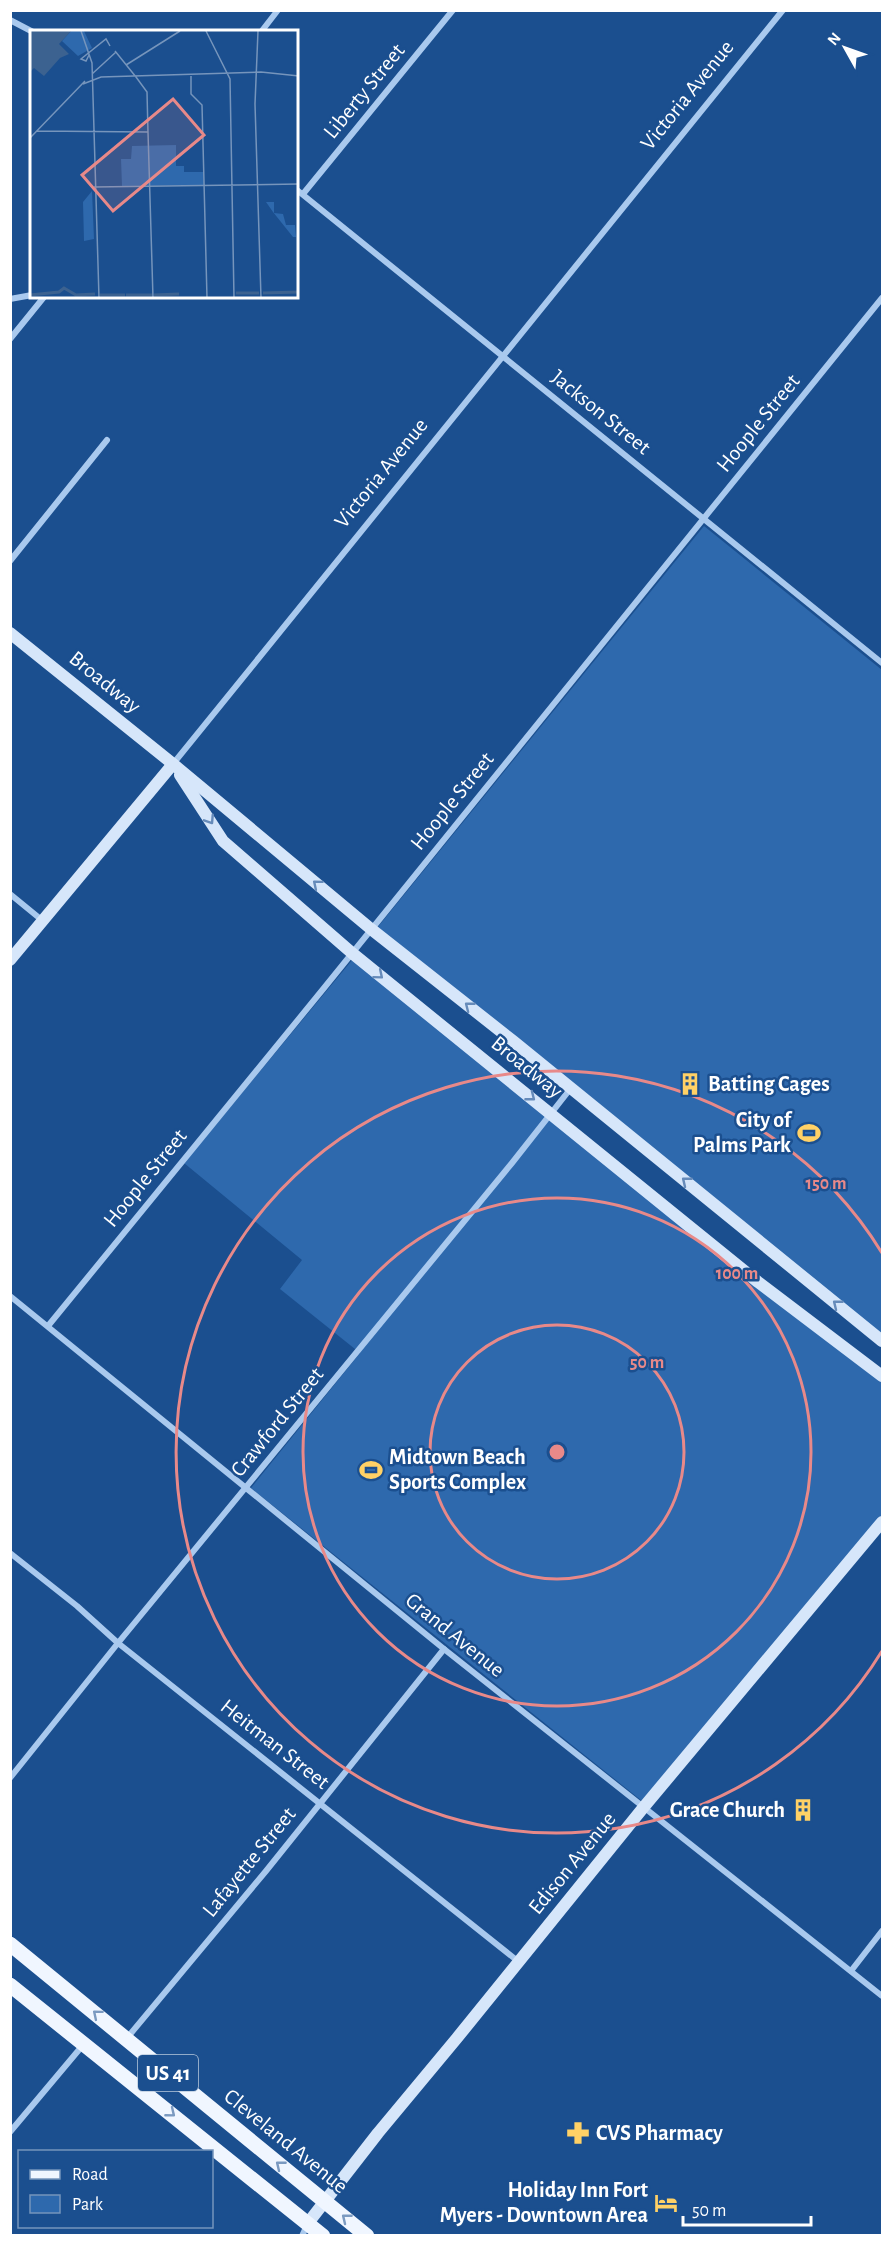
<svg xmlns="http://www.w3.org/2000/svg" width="893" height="2246" viewBox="0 0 893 2246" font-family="'Alegreya Sans',sans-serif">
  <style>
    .green { fill: #2e69ad }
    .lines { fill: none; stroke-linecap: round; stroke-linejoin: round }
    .street { stroke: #a9c9ee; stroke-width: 6 }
    .secondary { stroke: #d6e6fa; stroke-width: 12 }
    .primary { stroke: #f0f6ff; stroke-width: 15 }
    .oneway { stroke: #668bba }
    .oneway2 { stroke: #7b9ac1 }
    .ring { fill: none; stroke: #e88989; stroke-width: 3 }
    .labels { text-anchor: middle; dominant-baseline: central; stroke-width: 5; stroke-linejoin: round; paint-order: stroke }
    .shield { fill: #1b4f8f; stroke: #bbcadd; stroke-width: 1.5 }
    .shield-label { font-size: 21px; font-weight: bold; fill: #fff }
    .street-label { font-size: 22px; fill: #fff; stroke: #1b4f8f }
    .poi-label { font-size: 22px; font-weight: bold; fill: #fff; stroke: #1b4f8f; text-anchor: start }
    .inset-river { fill: none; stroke: #3c6290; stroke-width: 3 }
    .inset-road { fill: none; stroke: #7695bc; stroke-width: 1.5 }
    .view { fill: #e88989; fill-opacity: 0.15; stroke: #e88989; stroke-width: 3 }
    .inset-edge { fill: none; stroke: #fff; stroke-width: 3 }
    .centre { fill: #e88989; stroke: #1b4f8f; stroke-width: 3 }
    .ring-label { font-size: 18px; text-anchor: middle; font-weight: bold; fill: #e88989; stroke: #1b4f8f; stroke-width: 5; stroke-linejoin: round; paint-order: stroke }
  </style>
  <rect width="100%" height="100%" fill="#1b4f8f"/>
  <!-- green -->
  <g class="green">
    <path d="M 704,526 L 882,670 L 882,1334 L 377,928 Z"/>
    <path d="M 353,959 L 882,1381 L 882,1516 L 642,1801 L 251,1488 L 360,1353 L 280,1289 L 302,1260 L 184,1163 Z"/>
  </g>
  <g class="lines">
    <!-- street -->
    <g class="street">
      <path d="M 10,20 L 33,32"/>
      <path d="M 261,32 L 278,10"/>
      <path d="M 297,190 L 882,663"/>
      <path d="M 303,194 L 453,10"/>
      <path d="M 10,299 L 32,295"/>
      <path d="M 10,339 L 44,297"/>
      <path d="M 10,561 L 107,440"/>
      <path d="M 173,764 L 783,10"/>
      <path d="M 10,894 L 43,921"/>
      <path d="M 10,1296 L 444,1649 L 882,1996"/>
      <path d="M 48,1326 L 324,988 L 882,298"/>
      <path d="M 10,1553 L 77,1606 L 118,1643 L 519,1962"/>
      <path d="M 10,1778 L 118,1643 L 512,1163 L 571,1088"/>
      <path d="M 851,1971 L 882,1931"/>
      <path d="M 127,2038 L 266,1871 L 444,1649"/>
      <path d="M 10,2132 L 83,2045"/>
      <path d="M 302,2236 L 308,2223"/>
    </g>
    <!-- secondary -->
    <g class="secondary">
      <path d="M 10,633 L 173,764 L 371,929 L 513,1041 L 882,1341"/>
      <path d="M 180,775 L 223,841 L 352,953 L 758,1282 L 882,1376"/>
      <path d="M 10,960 L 173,764"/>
      <path d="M 308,2223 L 378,2133 L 457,2038 L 643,1808 L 882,1522"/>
    </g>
    <!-- primary -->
    <g class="primary">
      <path d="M 10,1944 L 367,2236"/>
      <path d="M 10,1985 L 323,2236"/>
    </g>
  </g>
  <!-- one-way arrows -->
  <defs><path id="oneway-chevron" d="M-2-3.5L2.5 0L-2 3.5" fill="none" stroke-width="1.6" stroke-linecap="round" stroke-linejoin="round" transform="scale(1.5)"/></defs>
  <g class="oneway">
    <use href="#oneway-chevron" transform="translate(210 820) rotate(57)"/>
    <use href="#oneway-chevron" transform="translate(317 884) rotate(-140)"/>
    <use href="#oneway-chevron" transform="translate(379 975) rotate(40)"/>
    <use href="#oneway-chevron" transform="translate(469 1006) rotate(-142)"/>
    <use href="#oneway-chevron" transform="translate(531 1097) rotate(38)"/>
    <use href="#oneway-chevron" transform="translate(686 1181) rotate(-141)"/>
    <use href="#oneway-chevron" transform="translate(837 1304) rotate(-141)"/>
  </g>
  <g class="oneway2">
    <use href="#oneway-chevron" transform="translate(97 2014) rotate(-140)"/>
    <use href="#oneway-chevron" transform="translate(171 2113) rotate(39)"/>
    <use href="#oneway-chevron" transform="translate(280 2165) rotate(-141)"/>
    <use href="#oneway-chevron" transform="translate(346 2218) rotate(-141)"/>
  </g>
  <!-- distance rings -->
  <g class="ring">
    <circle cx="557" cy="1452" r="127"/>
    <circle cx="557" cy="1452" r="254"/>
    <path d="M882 1651A381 381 0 1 1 882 1253"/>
  </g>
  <!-- icons -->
  <defs>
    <g id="building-bare" transform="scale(1.8)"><path d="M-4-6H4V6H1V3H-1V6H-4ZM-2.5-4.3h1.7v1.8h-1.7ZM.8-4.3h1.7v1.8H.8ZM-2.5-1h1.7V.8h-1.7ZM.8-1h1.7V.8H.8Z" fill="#ffd166" stroke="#1b4f8f" stroke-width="2.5" paint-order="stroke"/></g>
    <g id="stadium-bare" transform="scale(1.8)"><path d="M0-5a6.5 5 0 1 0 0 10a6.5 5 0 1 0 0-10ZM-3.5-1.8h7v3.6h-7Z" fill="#ffd166" stroke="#1b4f8f" stroke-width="2.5" paint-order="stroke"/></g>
    <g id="pharmacy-bare" transform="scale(1.8)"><path d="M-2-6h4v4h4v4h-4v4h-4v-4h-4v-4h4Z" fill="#ffd166" stroke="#1b4f8f" stroke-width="2.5" paint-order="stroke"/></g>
    <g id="hotel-bare" transform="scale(1.8)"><path d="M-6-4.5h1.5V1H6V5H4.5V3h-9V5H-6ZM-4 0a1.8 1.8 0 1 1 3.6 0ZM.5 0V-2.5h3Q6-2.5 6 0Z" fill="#ffd166" stroke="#1b4f8f" stroke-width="2.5" paint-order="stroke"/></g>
  </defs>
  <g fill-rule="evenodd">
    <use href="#building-bare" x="690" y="1084"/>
    <use href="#stadium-bare" x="809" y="1133"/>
    <use href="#stadium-bare" x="371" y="1470"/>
    <use href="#building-bare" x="803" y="1810"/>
    <use href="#pharmacy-bare" x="578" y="2133"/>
    <use href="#hotel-bare" x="666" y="2203"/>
  </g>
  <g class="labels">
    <!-- shield labels -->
    <rect class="shield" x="138" y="2055" width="60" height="36" rx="4.5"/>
    <g class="shield-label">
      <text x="168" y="2073">US 41</text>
    </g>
    <!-- street labels -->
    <g class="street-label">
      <text transform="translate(364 91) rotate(-51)">Liberty Street</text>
      <text transform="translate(687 95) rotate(-51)">Victoria Avenue</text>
      <text transform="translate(601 412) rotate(39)">Jackson Street</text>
      <text transform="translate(758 423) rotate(-51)">Hoople Street</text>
      <text transform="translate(381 473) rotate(-51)">Victoria Avenue</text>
      <text transform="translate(105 682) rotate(39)">Broadway</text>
      <text transform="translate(452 801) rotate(-51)">Hoople Street</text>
      <text transform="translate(527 1067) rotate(39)">Broadway</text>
      <text transform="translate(145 1178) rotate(-51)">Hoople Street</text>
      <text transform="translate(277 1422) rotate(-51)">Crawford Street</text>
      <text transform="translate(455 1635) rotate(39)">Grand Avenue</text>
      <text transform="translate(275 1744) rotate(38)">Heitman Street</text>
      <text transform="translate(249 1862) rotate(-51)">Lafayette Street</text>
      <text transform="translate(572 1863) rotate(-51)">Edison Avenue</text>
      <text transform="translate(286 2141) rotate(39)">Cleveland Avenue</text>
    </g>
    <!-- poi labels -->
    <g class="poi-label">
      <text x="708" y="1084">Batting Cages</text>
      <text x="791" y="1120" text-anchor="end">City of<tspan x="791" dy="25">Palms Park</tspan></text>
      <text x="389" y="1457">Midtown Beach<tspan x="389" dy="25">Sports Complex</tspan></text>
      <text x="785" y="1810" text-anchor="end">Grace Church</text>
      <text x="596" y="2133">CVS Pharmacy</text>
      <text x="648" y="2190" text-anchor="end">Holiday Inn Fort<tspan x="648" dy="25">Myers - Downtown Area</tspan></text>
    </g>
  </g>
  <!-- overview -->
  <g transform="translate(30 30)">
    <rect width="268" height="268" fill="#1b4f8f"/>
    <path d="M 236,172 L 244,172 L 244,183 L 253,184 L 256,195 L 265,195 L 266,207 L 263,207 L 243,182 Z" fill="#2e69ad"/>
    <path d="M 41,1 L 54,1 L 62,18 L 48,26 L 32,11 ZM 146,115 L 146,136 L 154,136 L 154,142 L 173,142 L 174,155 L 92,156 L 91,129 L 101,129 L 102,116 ZM 62,161 L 64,209 L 54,211 L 53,172 Z" fill="#2e69ad"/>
    <path d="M 0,1 L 41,1 L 29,14 L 39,24 L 30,28 L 14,46 L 4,38 L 0,42 Z" fill="#3c6290"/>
    <path class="inset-river" d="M 206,263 L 229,263M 233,263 L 269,262M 0,265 L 29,262 L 34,258 L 46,265 L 65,264M 70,265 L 95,265M 96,265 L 122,265M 124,265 L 149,264"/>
    <path class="inset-road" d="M 51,1 L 62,33 L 69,268M 176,1 L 200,49 L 204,268M 228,1 L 225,74 L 231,268M 85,21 L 106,47M 59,25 L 56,31 L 51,29 L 76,9 L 80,16M 96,35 L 150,1M 62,44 L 86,22M 161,46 L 161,64 L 172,75 L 177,268M 106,47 L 117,62 L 118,103M 53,54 L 71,47 L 231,42 L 269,46M 7,101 L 118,102M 118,102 L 123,268M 0,108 L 55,51M 64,157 L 269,154"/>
    <path class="view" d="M 143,69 L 174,105 L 83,181 L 52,145 Z"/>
    <rect width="268" height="268" class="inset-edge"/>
  </g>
  <circle cx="557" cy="1452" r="9" class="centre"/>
  <g class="ring-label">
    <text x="826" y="1189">150 m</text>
    <text x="737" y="1279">100 m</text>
    <text x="647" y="1368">50 m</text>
  </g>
  <!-- border -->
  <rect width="893" height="2246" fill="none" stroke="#ffffff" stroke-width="24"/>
  <!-- legend -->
  <rect x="18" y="2150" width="195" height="78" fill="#1b4f8f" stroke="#7695bc" stroke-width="1.5"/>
  <rect x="30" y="2170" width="30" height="9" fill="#f0f6ff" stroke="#7695bc" stroke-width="1.5"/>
  <text x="72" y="2180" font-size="18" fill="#ffffff">Road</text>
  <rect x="30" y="2195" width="30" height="18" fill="#2e69ad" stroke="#7695bc" stroke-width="1.5"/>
  <text x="72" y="2210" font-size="18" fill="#ffffff">Park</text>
  <!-- north arrow -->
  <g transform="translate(845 48) rotate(310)" stroke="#1b4f8f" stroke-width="4.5" paint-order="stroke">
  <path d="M0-4.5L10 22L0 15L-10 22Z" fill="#ffffff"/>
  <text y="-9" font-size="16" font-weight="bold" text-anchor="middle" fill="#ffffff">N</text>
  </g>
  <!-- scale -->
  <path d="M683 2216v9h128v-9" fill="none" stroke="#ffffff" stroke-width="3"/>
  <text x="692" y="2216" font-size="18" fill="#ffffff" stroke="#1b4f8f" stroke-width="4.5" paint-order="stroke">50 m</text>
</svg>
